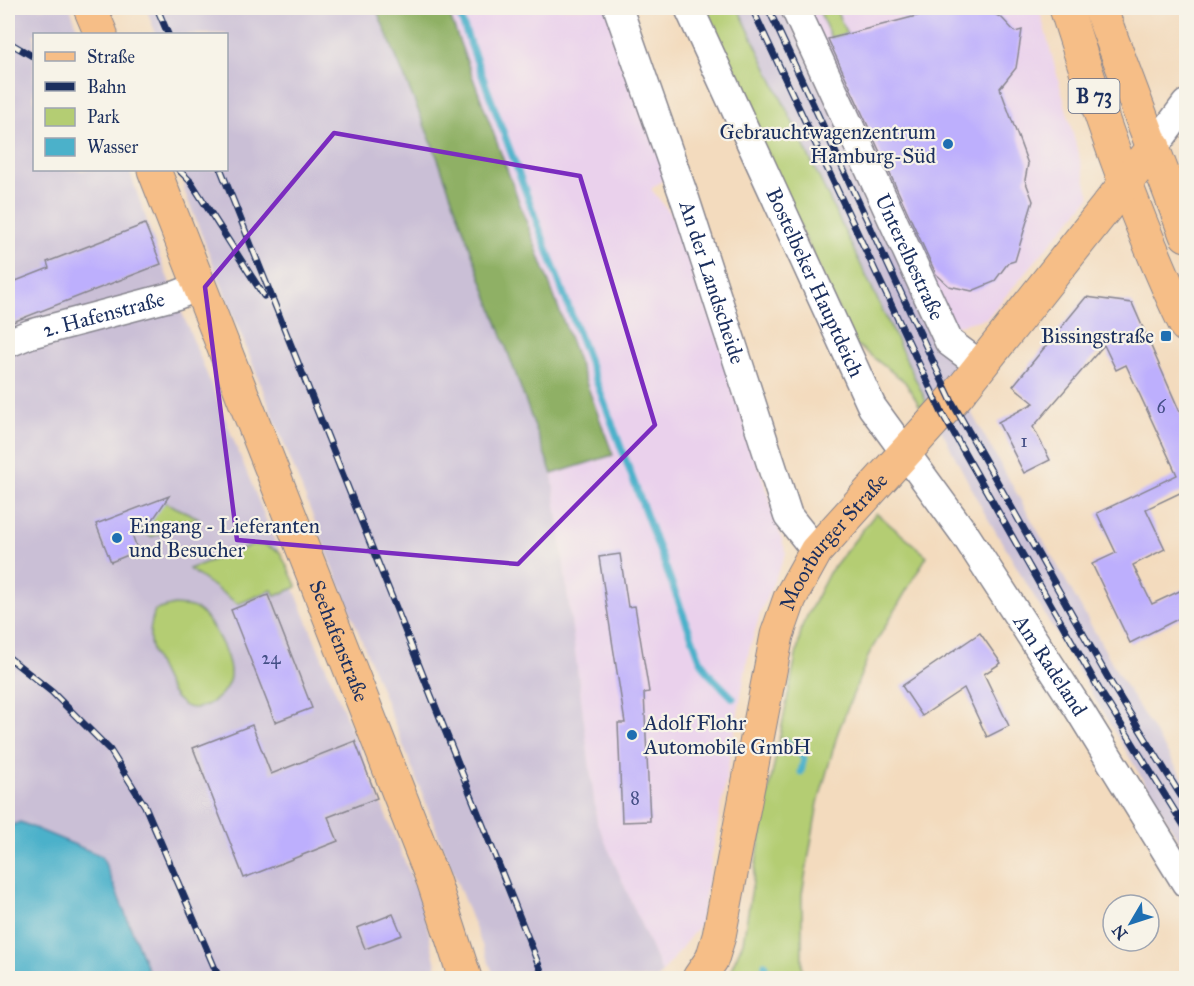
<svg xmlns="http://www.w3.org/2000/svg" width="1194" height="986" viewBox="0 0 1194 986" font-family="'IM FELL Great Primer',serif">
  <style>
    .built { fill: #ead1ec }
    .industrial { fill: #cabfd6 }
    .green { fill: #b4cd73; stroke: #687e68; stroke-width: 1.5 }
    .forest { fill: #8fb065; stroke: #557062; stroke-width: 1.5 }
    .water { fill: #4bb1ca; stroke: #337094; stroke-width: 1.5 }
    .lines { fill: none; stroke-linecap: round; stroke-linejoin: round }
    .stream { stroke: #4bb1ca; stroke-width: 7 }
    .building { fill: #bdaffd }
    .minor-casing { stroke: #87858e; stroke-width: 31 }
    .major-casing { stroke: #87858e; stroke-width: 35 }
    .minor { stroke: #fff; stroke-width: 28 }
    .major { stroke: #f6be87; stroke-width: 33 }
    .rail-casing { stroke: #1b2f5e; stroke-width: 7 }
    .rail { stroke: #f7f3e8; stroke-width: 4.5; stroke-dasharray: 14; stroke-linecap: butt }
    .marked { fill: none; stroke: #7b2cbf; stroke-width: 4.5; stroke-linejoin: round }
    .poi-dot { fill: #1f6fb2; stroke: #f7f3e8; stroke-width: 2 }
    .labels { text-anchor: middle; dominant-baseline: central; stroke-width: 4.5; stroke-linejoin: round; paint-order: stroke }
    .number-label { font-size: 18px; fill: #444f86 }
    .shield { fill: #f7f3e8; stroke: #5d6a87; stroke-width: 1.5 }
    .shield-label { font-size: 20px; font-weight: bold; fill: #1b2f5e }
    .poi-label { font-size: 21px; fill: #1b2f5e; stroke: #f7f3e8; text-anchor: end }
    .street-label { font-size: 21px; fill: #1b2f5e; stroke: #f7f3e8 }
  </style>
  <rect width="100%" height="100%" fill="#f7f3e8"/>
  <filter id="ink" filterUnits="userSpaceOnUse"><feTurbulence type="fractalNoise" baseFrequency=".0167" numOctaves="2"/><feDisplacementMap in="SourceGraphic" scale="12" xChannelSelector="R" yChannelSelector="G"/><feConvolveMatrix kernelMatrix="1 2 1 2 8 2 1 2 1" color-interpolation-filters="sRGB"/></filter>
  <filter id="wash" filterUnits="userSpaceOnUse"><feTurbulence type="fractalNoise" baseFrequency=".008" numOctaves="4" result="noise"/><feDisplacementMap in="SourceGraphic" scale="24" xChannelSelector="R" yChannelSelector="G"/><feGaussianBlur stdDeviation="1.35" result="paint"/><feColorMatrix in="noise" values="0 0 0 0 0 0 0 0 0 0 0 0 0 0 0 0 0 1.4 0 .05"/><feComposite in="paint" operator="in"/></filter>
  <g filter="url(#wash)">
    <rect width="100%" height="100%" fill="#f3dbbe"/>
    <!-- built -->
    <g class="built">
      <path d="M 447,8 L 610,8 L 667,177 L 651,189 L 686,233 L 786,553 L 761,611 L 749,651 L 700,924 L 662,973 L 597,823 L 552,474 L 612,455 Z"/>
      <path d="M 785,8 L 1039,8 L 1090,197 L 987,318 L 933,332 Z"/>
    </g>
    <!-- industrial -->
    <g class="industrial">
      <path d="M 8,8 L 70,8 L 80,34 L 34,34 L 34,170 L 129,170 L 161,261 L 422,904 L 439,978 L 151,978 L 102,856 L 20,822 L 8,827 Z"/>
      <path d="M 146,8 L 376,8 L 435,151 L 552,474 L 597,823 L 662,973 L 658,978 L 495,978 L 184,190 L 186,170 L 226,170 L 226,34 L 156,34 Z"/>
      <path d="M 738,8 L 785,8 L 933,332 L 965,383 L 972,414 L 1120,677 L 1186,783 L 1186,852 L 984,512 L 926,401 Z"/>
    </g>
    <!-- green -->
    <g class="green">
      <path d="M 700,8 L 738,8 L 926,401 L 921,408 L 905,382 L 853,342 Z"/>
      <path d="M 818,8 L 835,8 L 847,34 L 831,38 Z"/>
      <path d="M 162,501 L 199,518 L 151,537 L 139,529 Z"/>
      <path d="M 876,513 L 927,556 L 870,652 L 838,732 L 818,803 L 802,894 L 802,978 L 727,978 L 743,942 L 764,815 L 802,626 L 829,573 Z"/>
      <path d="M 252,545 L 265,545 L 280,552 L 297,587 L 275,596 L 272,590 L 238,604 L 189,569 Z"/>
      <path d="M 174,605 C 180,606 190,605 196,609 C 212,619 235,662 229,681 C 223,698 199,716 182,704 C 173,697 169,689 164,678 C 150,649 145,641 155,610 Z"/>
    </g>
    <!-- forest -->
    <path class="forest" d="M 376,8 L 447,8 L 613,455 L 552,474 L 435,151 Z"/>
    <!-- water -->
    <path class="water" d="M 20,822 L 102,856 L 151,978 L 8,978 L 8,827 Z"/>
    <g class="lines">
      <!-- stream -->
      <g class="stream">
        <path d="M 457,8 L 700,659 L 709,674 L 733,698"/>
        <path d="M 786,741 L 804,758 L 801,772"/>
        <path d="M 765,964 L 765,978"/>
      </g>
    </g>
    <g id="blocks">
      <!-- building -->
      <g class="building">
        <path d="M 947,8 L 987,10 L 1002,18 L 1015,32 L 1022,30 L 1016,68 L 1000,88 L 1028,164 L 1025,180 L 1033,201 L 1015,261 L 1008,263 L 994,282 L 972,291 L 949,286 L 936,274 L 828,39 Z"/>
        <path d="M 145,224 L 161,264 L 8,324 L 8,284 L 49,268 L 47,262 Z"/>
        <path d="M 1086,297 L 1132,303 L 1186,426 L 1186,495 L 1184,491 L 1146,509 L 1165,549 L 1133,565 L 1152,604 L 1186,588 L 1186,615 L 1130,643 L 1092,564 L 1116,553 L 1097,513 L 1177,475 L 1126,365 L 1116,370 L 1104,345 L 1033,427 L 1050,460 L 1024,473 L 998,422 L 1034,403 L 1013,386 Z"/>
        <path d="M 169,496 L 152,521 L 132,534 L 138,551 L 111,562 L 96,524 Z"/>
        <path d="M 620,554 L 628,607 L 635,606 L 649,692 L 644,693 L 650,821 L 622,822 L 618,723 L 625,723 L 599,557 Z"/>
        <path d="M 268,595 L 312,708 L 275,722 L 231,610 Z"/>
        <path d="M 980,633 L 1001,663 L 984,674 L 1009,726 L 987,737 L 964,688 L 922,716 L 902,686 Z"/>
        <path d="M 252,725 L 271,774 L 355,741 L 377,798 L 328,817 L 338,841 L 244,878 L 193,748 Z"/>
        <path d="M 393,914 L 402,935 L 365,949 L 357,928 Z"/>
      </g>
    </g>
  </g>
  <g filter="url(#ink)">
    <use href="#blocks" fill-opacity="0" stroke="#87858e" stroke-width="1.5"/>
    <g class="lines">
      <!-- minor casing -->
      <g class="minor-casing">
        <g id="minor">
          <path id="s1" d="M 618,8 L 686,202 L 788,516 L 816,551"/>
          <path id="s2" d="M 689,8 L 872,407 L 966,536 L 1078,708 L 1186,883"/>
          <path id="s3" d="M 795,8 L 949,342 L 980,365"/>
          <path d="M 1154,147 L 1186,104"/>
          <path id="s4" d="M 8,343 L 30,334 L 177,295 L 200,286"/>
        </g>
      </g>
      <!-- major casing -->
      <g class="major-casing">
        <g id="major">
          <path d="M 90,8 L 101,34"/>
          <path d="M 1066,8 C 1100,116 1137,224 1186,326"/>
          <path d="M 1100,8 L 1186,235"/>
          <path id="s5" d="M 154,170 L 433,880 L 465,978"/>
          <path id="s6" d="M 699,978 L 712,959 L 719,936 L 777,635 L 790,598 L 816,551 L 959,393 L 1154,147"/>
        </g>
      </g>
      <!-- minor -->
      <use href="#minor" class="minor"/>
      <!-- major -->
      <use href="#major" class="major"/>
      <!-- rail casing -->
      <g class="rail-casing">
        <g id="rail">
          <path d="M 157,8 L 168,34"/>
          <path d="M 752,8 L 942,413 L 1099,689 L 1186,829"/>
          <path d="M 768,8 L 952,402 L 1111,683 L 1186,804"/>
          <path d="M 8,42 L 34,57"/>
          <path d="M 179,170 L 191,182 L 264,296"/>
          <path d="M 221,170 L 544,978"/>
          <path d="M 8,657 L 52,692 L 110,750 L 145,806 L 219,978"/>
        </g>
      </g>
      <!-- rail -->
      <use href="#rail" class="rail"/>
    </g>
  </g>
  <!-- marked area -->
  <path class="marked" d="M 334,133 L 580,176 L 655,425 L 518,564 L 237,540 L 205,287 Z"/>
  <!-- markers -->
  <g class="poi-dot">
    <circle cx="948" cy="144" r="6"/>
    <rect x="1160" y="330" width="12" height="12" rx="3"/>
    <circle cx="117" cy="538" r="6"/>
    <circle cx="632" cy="735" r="6"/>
  </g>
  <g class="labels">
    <!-- number labels -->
    <g class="number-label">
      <text x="1161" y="407">6</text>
      <text x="1024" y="441">1</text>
      <text x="271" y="658">24</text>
      <text x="635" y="798">8</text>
    </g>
    <!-- shield labels -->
    <rect class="shield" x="1068.5" y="79" width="51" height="34" rx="4.5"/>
    <g class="shield-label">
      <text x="1094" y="96">B 73</text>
    </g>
    <!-- poi labels -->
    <g class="poi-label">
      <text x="936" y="132">Gebrauchtwagenzentrum<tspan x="936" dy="24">Hamburg-Süd</tspan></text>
      <text x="1154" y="336">Bissingstraße</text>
      <text x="129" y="526" text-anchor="start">Eingang - Lieferanten<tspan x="129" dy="24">und Besucher</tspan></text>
      <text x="644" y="723" text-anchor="start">Adolf Flohr<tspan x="644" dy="24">Automobile GmbH</tspan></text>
    </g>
    <!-- street labels -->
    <g class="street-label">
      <text stroke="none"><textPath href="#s3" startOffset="274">Unterelbestraße</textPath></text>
      <text stroke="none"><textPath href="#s2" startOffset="302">Bostelbeker Hauptdeich</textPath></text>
      <text stroke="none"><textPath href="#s1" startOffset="290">An der Landscheide</textPath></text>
      <text stroke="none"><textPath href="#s4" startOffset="100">2. Hafenstraße</textPath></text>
      <text stroke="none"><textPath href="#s6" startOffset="464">Moorburger Straße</textPath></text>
      <text stroke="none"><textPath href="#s5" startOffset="506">Seehafenstraße</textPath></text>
      <text stroke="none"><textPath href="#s2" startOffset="753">Am Radeland</textPath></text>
    </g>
  </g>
  <!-- margin -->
  <rect width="1194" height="986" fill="none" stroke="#f7f3e8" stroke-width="30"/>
  <!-- legend -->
  <rect x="33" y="33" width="195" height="138" fill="#f7f3e8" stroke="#9fa5b1" stroke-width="1.5"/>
  <rect x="45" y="52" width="30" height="9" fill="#f6be87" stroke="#9fa5b1" stroke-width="1.5"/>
  <text x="87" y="63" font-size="18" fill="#1b2f5e">Straße</text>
  <rect x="45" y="82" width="30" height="9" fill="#1b2f5e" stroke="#9fa5b1" stroke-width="1.5"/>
  <text x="87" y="93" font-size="18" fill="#1b2f5e">Bahn</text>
  <rect x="45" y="108" width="30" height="18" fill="#b4cd73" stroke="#9fa5b1" stroke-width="1.5"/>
  <text x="87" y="123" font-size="18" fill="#1b2f5e">Park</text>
  <rect x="45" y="138" width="30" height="18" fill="#4bb1ca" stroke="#9fa5b1" stroke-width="1.5"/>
  <text x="87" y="153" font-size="18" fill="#1b2f5e">Wasser</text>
  <!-- north arrow -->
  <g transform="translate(1131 923) rotate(231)"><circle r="28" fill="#f7f3e8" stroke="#9fa5b1" stroke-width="1.5"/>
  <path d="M0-4.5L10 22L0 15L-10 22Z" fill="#1f6fb2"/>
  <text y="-9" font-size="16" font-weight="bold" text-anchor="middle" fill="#1b2f5e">N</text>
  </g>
</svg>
